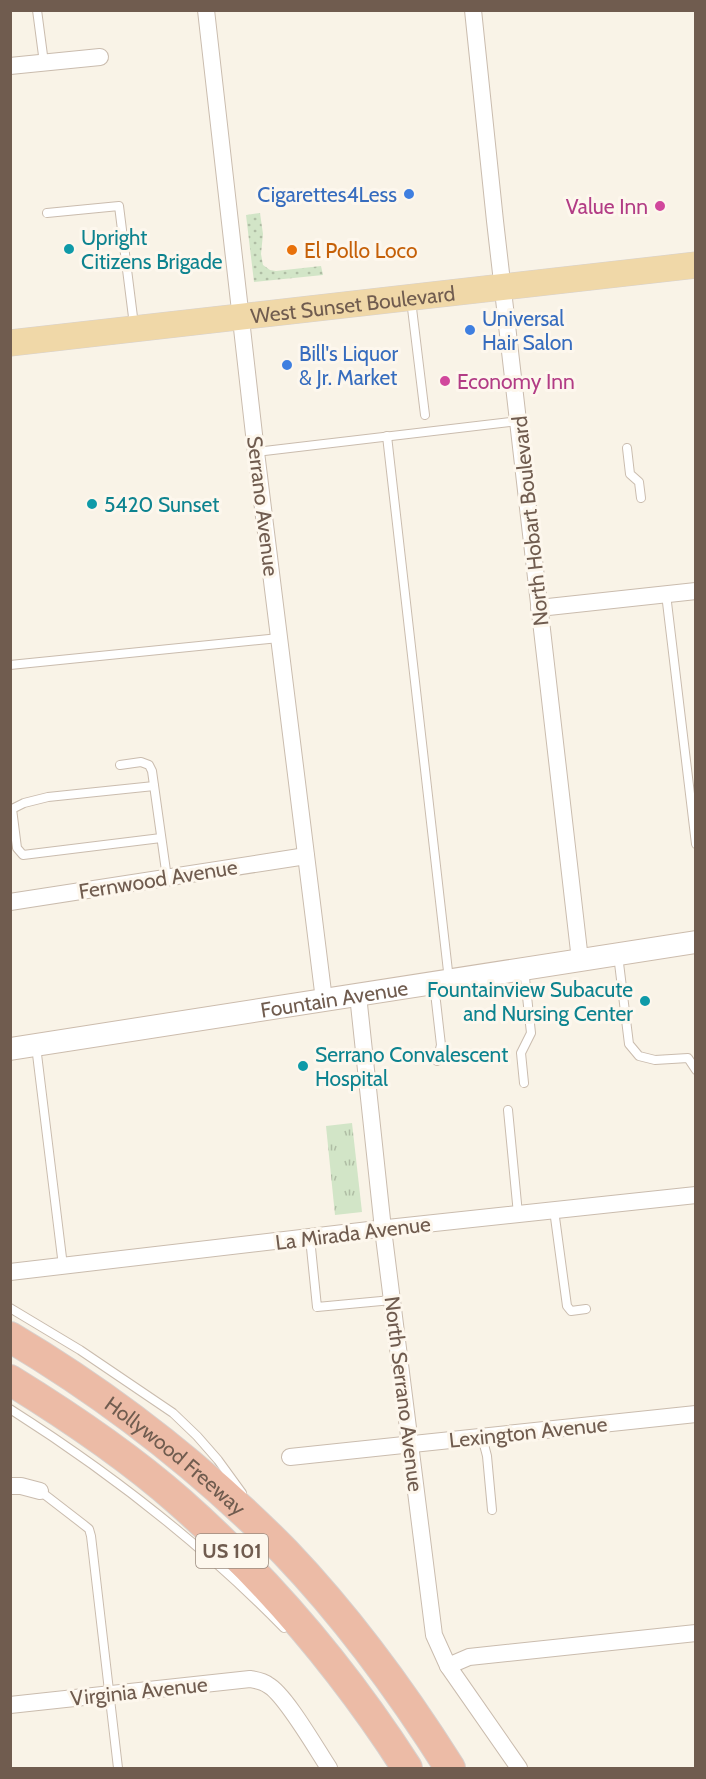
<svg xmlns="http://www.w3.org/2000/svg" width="706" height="1779" viewBox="0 0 706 1779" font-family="Cabin,sans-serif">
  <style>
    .grass { fill: url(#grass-dots) }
    .park { fill: url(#park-tufts) }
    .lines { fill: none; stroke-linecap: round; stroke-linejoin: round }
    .lane-casing { stroke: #cabcae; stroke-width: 10 }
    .street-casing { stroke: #cabcae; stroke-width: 18 }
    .secondary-casing { stroke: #ccbcad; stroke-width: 24 }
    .primary-casing { stroke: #d7d1ce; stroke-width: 27 }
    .highway-casing { stroke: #d7d1ce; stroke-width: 32 }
    .lane { stroke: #fff; stroke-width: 8 }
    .street { stroke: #fff; stroke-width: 16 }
    .secondary { stroke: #fff; stroke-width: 22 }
    .primary { stroke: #f0d8a8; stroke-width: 26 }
    .highway { stroke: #ecbba6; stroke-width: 30 }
    .shop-dot { fill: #3f7fe0; stroke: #fdf7ed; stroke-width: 2 }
    .hotel-dot { fill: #d1479c; stroke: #fdf7ed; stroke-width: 2 }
    .culture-dot { fill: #0f9aa8; stroke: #fdf7ed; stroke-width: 2 }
    .food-dot { fill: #e8710a; stroke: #fdf7ed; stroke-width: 2 }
    .labels { text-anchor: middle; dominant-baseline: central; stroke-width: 6; stroke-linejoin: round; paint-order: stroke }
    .shield { fill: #fdf7ed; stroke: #9a8a7e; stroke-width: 1.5 }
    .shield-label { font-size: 20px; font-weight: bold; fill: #705c4f }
    .shop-label { font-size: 21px; fill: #366cbe; stroke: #fdf7ed; text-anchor: start }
    .hotel-label { font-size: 21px; fill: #b23c85; stroke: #fdf7ed; text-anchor: end }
    .culture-label { font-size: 21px; fill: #0d838f; stroke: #fdf7ed; text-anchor: start }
    .food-label { font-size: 21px; fill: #c56008; stroke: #fdf7ed; text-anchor: start }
    .street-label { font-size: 21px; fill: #705c4f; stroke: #fdf7ed }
  </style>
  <defs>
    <pattern id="grass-dots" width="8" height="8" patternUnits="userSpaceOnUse" patternTransform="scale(1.5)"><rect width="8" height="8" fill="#d2e5c7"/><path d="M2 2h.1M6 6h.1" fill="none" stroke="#afbda4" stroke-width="1.8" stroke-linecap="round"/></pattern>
    <pattern id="park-tufts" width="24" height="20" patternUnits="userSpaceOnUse" patternTransform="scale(1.5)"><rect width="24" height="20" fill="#d2e5c7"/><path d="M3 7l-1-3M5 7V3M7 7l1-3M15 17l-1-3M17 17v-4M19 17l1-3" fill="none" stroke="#afbda4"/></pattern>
  </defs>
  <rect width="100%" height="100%" fill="#f9f3e7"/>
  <!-- grass -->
  <path class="grass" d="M 260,213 L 263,234 L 261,254 L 263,265 L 270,270 L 276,271 L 321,266 L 323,275 L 254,282 L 246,215 Z"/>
  <!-- park -->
  <path class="park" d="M 352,1123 L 362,1212 L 335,1215 L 326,1126 Z"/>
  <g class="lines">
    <!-- lane casing -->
    <g class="lane-casing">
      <g id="lane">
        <path d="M 37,10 L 44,63"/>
        <path d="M 47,213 L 119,206 L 134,325"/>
        <path d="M 411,300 L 425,415"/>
        <path d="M 387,436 L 449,980"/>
        <path d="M 627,448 L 630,474 L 639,482 L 641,498"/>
        <path d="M 256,452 L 519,421"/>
        <path d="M 666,594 L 696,844"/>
        <path d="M 10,665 L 279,638"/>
        <path d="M 120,765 L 141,762 L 149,765 L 152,771 L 167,878"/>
        <path d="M 154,786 L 48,797 L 24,803 L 12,809 L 17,848 L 23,855 L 161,838"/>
        <path d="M 618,955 L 629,1044 L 639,1056 L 655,1060 L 688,1058 L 696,1070"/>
        <path d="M 524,969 L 531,1033 L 521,1053 L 524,1083"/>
        <path d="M 434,984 L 441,1045 L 437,1061"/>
        <path d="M 36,1046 L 63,1266"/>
        <path d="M 508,1110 L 518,1214"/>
        <path d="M 554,1210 L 567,1306 L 571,1311 L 586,1309"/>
        <path d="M 310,1238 L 317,1307 L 392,1300"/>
        <path d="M 10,1308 L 80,1350 L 173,1413 L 197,1436 L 218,1460 L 242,1493"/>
        <path d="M 10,1409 C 109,1472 202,1544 284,1628"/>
        <path d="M 482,1437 L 487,1456 L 492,1510"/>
        <path d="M 40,1491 L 84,1525 L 89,1529 L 91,1536 L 118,1768"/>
      </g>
    </g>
    <!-- street casing -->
    <g class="street-casing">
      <g id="street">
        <path d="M 206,10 L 256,452 L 324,1000"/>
        <path d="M 473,10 L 495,221 L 580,960"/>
        <path d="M 10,66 L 100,57"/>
        <path d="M 539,608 L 696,591"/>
        <path d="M 10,902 L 306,856"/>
        <path d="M 358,995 L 383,1229 L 434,1635 L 448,1666 L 519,1768"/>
        <path d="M 10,1272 L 369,1230 L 696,1195"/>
        <path d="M 290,1457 L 696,1414"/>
        <path d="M 10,1486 L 21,1486 L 40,1491"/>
        <path d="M 448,1666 L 469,1657 L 696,1633"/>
        <path d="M 10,1705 L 250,1679 C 256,1680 263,1681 268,1685 C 285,1694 317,1750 329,1768"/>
      </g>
    </g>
    <!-- secondary casing -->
    <g class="secondary-casing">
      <g id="secondary">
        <path id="s1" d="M 10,1049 L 696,942"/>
      </g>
    </g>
    <!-- primary casing -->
    <g class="primary-casing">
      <g id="primary">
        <path id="s2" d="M 10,343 L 696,265"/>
      </g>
    </g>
    <!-- highway casing -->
    <g class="highway-casing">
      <g id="highway">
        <path id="s3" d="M 10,1337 C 111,1397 203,1469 285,1552 C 348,1618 402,1692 450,1768"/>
        <path d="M 10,1380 C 70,1417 128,1456 180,1502 C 268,1580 344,1670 407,1768"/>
      </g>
    </g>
    <!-- lane -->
    <use href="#lane" class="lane"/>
    <!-- street -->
    <use href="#street" class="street"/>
    <!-- secondary -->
    <use href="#secondary" class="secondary"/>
    <!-- primary -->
    <use href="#primary" class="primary"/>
    <!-- highway -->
    <use href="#highway" class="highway"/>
  </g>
  <!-- markers -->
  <g class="shop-dot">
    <circle cx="409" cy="194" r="6"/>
    <circle cx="470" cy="330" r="6"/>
    <circle cx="287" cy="365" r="6"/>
  </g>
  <g class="hotel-dot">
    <circle cx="660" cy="206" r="6"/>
    <circle cx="445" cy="381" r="6"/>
  </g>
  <g class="culture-dot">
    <circle cx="69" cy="249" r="6"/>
    <circle cx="92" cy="504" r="6"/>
    <circle cx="645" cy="1001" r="6"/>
    <circle cx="303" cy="1066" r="6"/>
  </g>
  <circle class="food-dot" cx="292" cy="250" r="6"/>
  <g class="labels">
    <!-- shield labels -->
    <rect class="shield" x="196" y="1534" width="72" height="34" rx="4.5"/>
    <g class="shield-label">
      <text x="232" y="1551">US 101</text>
    </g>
    <!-- shop labels -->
    <g class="shop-label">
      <text x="397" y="194" text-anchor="end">Cigarettes4Less</text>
      <text x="482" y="318">Universal<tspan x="482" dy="24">Hair Salon</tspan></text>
      <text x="299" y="353">Bill's Liquor<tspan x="299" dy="24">&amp; Jr. Market</tspan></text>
    </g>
    <!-- hotel labels -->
    <g class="hotel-label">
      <text x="648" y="206">Value Inn</text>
      <text x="457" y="381" text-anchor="start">Economy Inn</text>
    </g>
    <!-- culture labels -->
    <g class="culture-label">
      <text x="81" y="237">Upright<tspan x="81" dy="24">Citizens Brigade</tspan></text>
      <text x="104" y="504">5420 Sunset</text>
      <text x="633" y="989" text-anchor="end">Fountainview Subacute<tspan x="633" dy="24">and Nursing Center</tspan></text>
      <text x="315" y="1054">Serrano Convalescent<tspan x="315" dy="24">Hospital</tspan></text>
    </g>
    <!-- food labels -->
    <g class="food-label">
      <text x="304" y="250">El Pollo Loco</text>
    </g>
    <!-- street labels -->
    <g class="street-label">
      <text stroke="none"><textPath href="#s2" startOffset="345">West Sunset Boulevard</textPath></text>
      <text transform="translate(263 506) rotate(83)">Serrano Avenue</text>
      <text transform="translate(530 521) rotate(-96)">North Hobart Boulevard</text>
      <text transform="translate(158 879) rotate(-9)">Fernwood Avenue</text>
      <text stroke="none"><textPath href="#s1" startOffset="328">Fountain Avenue</textPath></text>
      <text transform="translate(353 1233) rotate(-7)">La Mirada Avenue</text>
      <text transform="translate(404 1394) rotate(83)">North Serrano Avenue</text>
      <text transform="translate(528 1432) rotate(-6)">Lexington Avenue</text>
      <text stroke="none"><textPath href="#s3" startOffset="204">Hollywood Freeway</textPath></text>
      <text transform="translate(139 1691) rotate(-6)">Virginia Avenue</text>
    </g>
  </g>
  <!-- border -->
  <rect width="706" height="1779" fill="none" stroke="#705c4f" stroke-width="24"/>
</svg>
